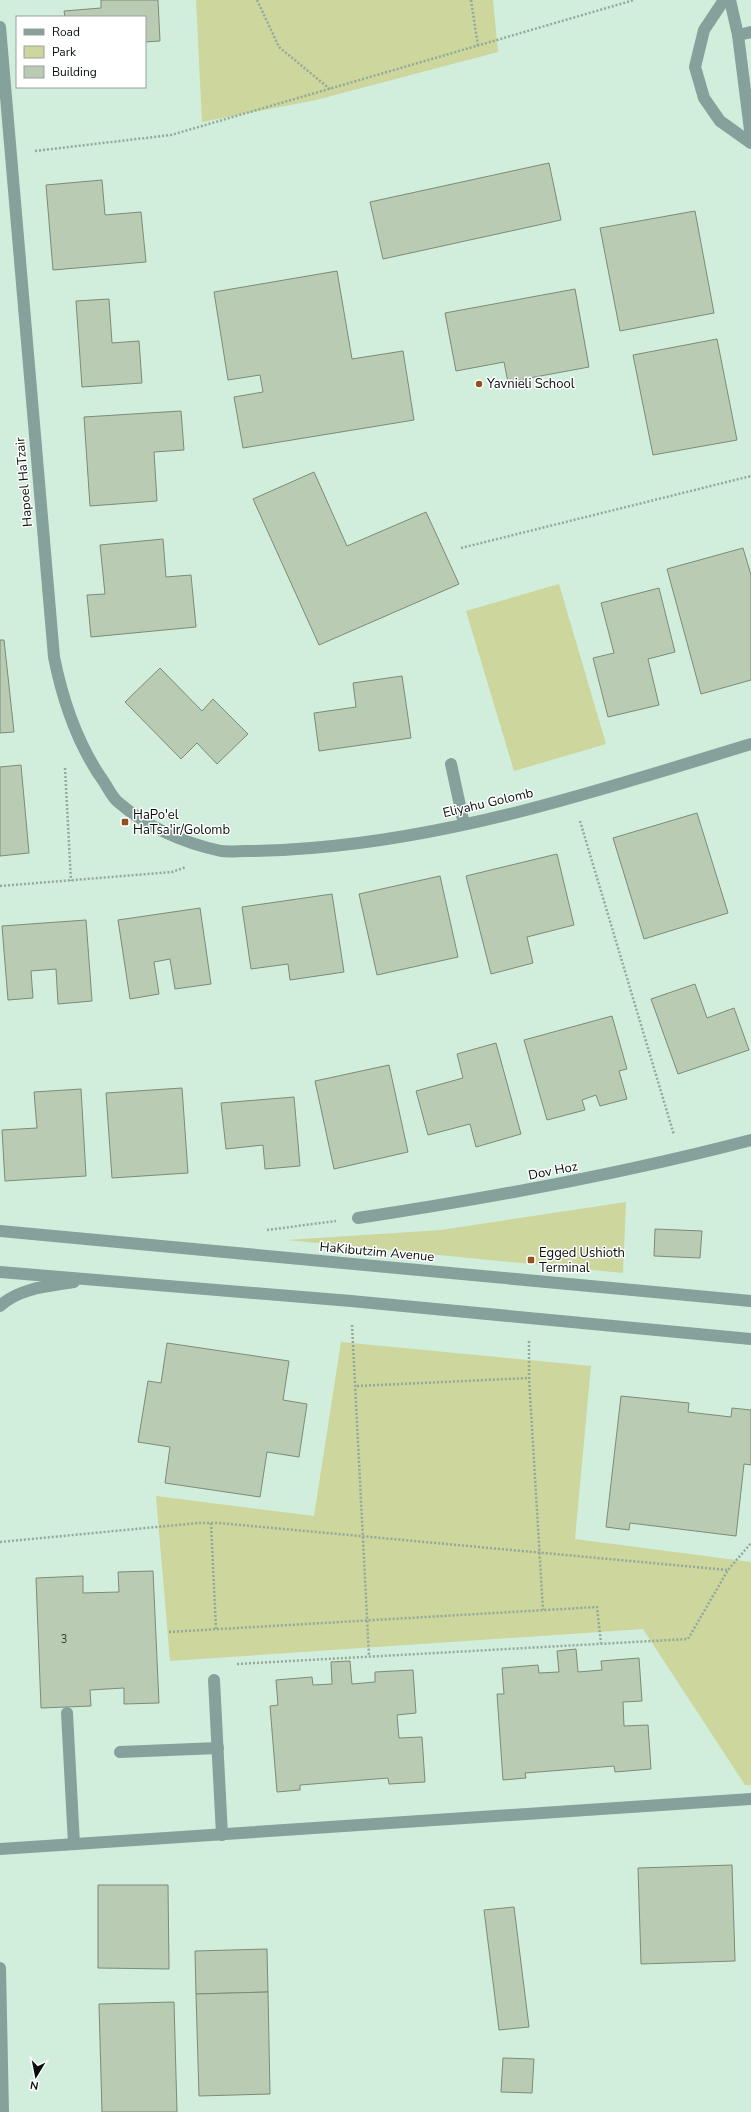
<svg xmlns="http://www.w3.org/2000/svg" width="751" height="2112" viewBox="0 0 751 2112" font-family="'Nunito Sans',sans-serif">
  <style>
    .green { fill: #ccd69d }
    .building { fill: #bacbb4; stroke: #7c8c76 }
    .lines { fill: none; stroke-linecap: round; stroke-linejoin: round }
    .path { stroke: #93a99b; stroke-width: 2.5; stroke-dasharray: 2 2; stroke-linecap: butt }
    .service { stroke: #84a29b; stroke-width: 12 }
    .minor { stroke: #84a29b; stroke-width: 12 }
    .tertiary { stroke: #84a29b; stroke-width: 12 }
    .poi-dot { fill: #935120; stroke: #fff; stroke-width: 1.5 }
    .labels { text-anchor: middle; dominant-baseline: central; stroke-width: 3; stroke-linejoin: round; paint-order: stroke }
    .number-label { font-size: 11px; fill: #333e34 }
    .poi-label { font-size: 13px; fill: #060f0a; stroke: #fff; text-anchor: start }
    .street-label { font-size: 13px; fill: #060f0a; stroke: #fff }
  </style>
  <rect width="100%" height="100%" fill="#d1eddc"/>
  <!-- green -->
  <g class="green">
    <path d="M 196,0 L 493,0 L 498,52 L 316,100 L 202,122 Z"/>
    <path d="M 559,584 L 606,744 L 514,771 L 466,611 Z"/>
    <path d="M 626,1202 L 623,1273 L 287,1240 L 441,1230 Z"/>
    <path d="M 341,1342 L 591,1366 L 575,1539 L 751,1562 L 751,1785 L 745,1785 L 643,1629 L 170,1661 L 156,1496 L 314,1516 Z"/>
  </g>
  <!-- building -->
  <g class="building">
    <path d="M 101,0 L 158,0 L 160,41 L 145,42 L 145,17 L 65,17 L 64,11 L 101,8 Z"/>
    <path d="M 549,163 L 561,220 L 383,259 L 370,202 Z"/>
    <path d="M 102,180 L 105,215 L 141,212 L 146,262 L 53,270 L 46,185 Z"/>
    <path d="M 695,211 L 714,313 L 620,331 L 600,228 Z"/>
    <path d="M 337,271 L 352,359 L 403,351 L 414,420 L 243,448 L 234,397 L 263,392 L 260,375 L 228,380 L 214,292 Z"/>
    <path d="M 575,289 L 589,367 L 508,382 L 504,362 L 456,371 L 445,313 Z"/>
    <path d="M 109,299 L 112,343 L 139,341 L 142,383 L 82,387 L 76,301 Z"/>
    <path d="M 717,339 L 737,440 L 653,455 L 633,355 Z"/>
    <path d="M 181,411 L 184,450 L 154,452 L 157,501 L 90,506 L 84,417 Z"/>
    <path d="M 314,472 L 347,546 L 426,512 L 459,584 L 319,645 L 253,499 Z"/>
    <path d="M 163,539 L 166,577 L 191,575 L 196,627 L 91,637 L 87,595 L 105,594 L 100,545 Z"/>
    <path d="M 743,548 L 751,575 L 751,680 L 701,694 L 667,569 Z"/>
    <path d="M 659,588 L 675,652 L 648,659 L 659,705 L 608,717 L 593,658 L 614,653 L 601,603 Z"/>
    <path d="M 0,640 L 4,640 L 14,732 L 0,733 Z"/>
    <path d="M 160,668 L 202,711 L 213,699 L 248,734 L 217,764 L 197,743 L 181,759 L 125,702 Z"/>
    <path d="M 402,676 L 411,738 L 319,751 L 314,713 L 356,707 L 353,683 Z"/>
    <path d="M 21,765 L 29,853 L 0,856 L 0,767 Z"/>
    <path d="M 697,813 L 728,913 L 644,939 L 613,838 Z"/>
    <path d="M 557,854 L 574,925 L 527,937 L 533,963 L 491,974 L 466,876 Z"/>
    <path d="M 440,876 L 458,957 L 377,975 L 359,894 Z"/>
    <path d="M 332,894 L 344,972 L 290,980 L 288,964 L 251,969 L 242,907 Z"/>
    <path d="M 200,908 L 211,984 L 175,989 L 170,959 L 154,962 L 159,994 L 130,999 L 118,920 Z"/>
    <path d="M 86,920 L 92,1001 L 58,1004 L 56,969 L 31,971 L 33,998 L 8,1000 L 2,926 Z"/>
    <path d="M 695,984 L 707,1018 L 734,1008 L 749,1050 L 678,1074 L 651,999 Z"/>
    <path d="M 612,1016 L 627,1069 L 619,1071 L 627,1099 L 600,1106 L 596,1095 L 582,1100 L 585,1110 L 547,1120 L 524,1040 Z"/>
    <path d="M 496,1043 L 521,1134 L 476,1147 L 470,1124 L 428,1135 L 416,1091 L 463,1078 L 457,1054 Z"/>
    <path d="M 389,1065 L 408,1152 L 334,1169 L 315,1081 Z"/>
    <path d="M 182,1088 L 188,1173 L 112,1178 L 106,1093 Z"/>
    <path d="M 81,1089 L 86,1176 L 5,1181 L 2,1130 L 37,1128 L 34,1092 Z"/>
    <path d="M 294,1097 L 300,1166 L 265,1169 L 263,1145 L 226,1149 L 221,1103 Z"/>
    <path d="M 655,1229 L 702,1231 L 700,1258 L 654,1256 Z"/>
    <path d="M 167,1343 L 289,1361 L 283,1400 L 307,1404 L 299,1457 L 267,1452 L 260,1497 L 165,1483 L 170,1447 L 138,1442 L 148,1381 L 161,1383 Z"/>
    <path d="M 621,1396 L 689,1403 L 688,1412 L 731,1417 L 732,1408 L 751,1410 L 751,1465 L 744,1464 L 736,1536 L 630,1523 L 629,1530 L 606,1527 Z"/>
    <path d="M 153,1571 L 159,1703 L 124,1704 L 124,1688 L 90,1690 L 91,1706 L 41,1708 L 36,1578 L 83,1576 L 83,1593 L 119,1592 L 118,1572 Z"/>
    <path d="M 576,1649 L 578,1672 L 602,1670 L 601,1661 L 639,1658 L 642,1701 L 623,1702 L 624,1726 L 648,1725 L 651,1769 L 615,1772 L 614,1766 L 525,1773 L 526,1778 L 503,1780 L 497,1694 L 504,1694 L 502,1668 L 538,1665 L 539,1673 L 559,1672 L 557,1651 Z"/>
    <path d="M 350,1661 L 352,1684 L 375,1682 L 375,1672 L 413,1670 L 416,1713 L 397,1715 L 399,1738 L 422,1737 L 425,1782 L 389,1784 L 388,1778 L 300,1785 L 300,1790 L 277,1792 L 270,1706 L 278,1705 L 276,1680 L 312,1677 L 313,1685 L 332,1684 L 331,1662 Z"/>
    <path d="M 732,1865 L 735,1961 L 641,1964 L 638,1868 Z"/>
    <path d="M 98,1885 L 168,1885 L 169,1969 L 98,1968 Z"/>
    <path d="M 514,1907 L 529,2027 L 499,2030 L 484,1910 Z"/>
    <path d="M 267,1949 L 268,1992 L 196,1994 L 195,1951 Z"/>
    <path d="M 268,1992 L 270,2094 L 199,2096 L 196,1994 Z"/>
    <path d="M 174,2002 L 177,2112 L 102,2112 L 99,2004 Z"/>
    <path d="M 503,2058 L 534,2059 L 532,2093 L 501,2092 Z"/>
  </g>
  <g class="lines">
    <!-- path -->
    <g class="path">
      <path d="M 257,0 L 279,47 L 331,90"/>
      <path d="M 471,0 L 478,46"/>
      <path d="M 35,151 L 171,135 L 634,0"/>
      <path d="M 461,548 L 751,476"/>
      <path d="M 65,768 L 71,881"/>
      <path d="M 580,821 L 674,1135"/>
      <path d="M 0,886 L 172,872 L 186,867"/>
      <path d="M 267,1230 L 336,1221"/>
      <path d="M 352,1325 L 369,1656"/>
      <path d="M 529,1341 L 529,1378 L 543,1610"/>
      <path d="M 357,1386 L 529,1378"/>
      <path d="M 211,1523 L 216,1629"/>
      <path d="M 0,1542 L 198,1523 L 219,1523 L 728,1570"/>
      <path d="M 169,1632 L 597,1607 L 601,1643"/>
      <path d="M 237,1664 L 688,1639 L 728,1570 L 751,1543"/>
    </g>
    <!-- service -->
    <g class="service">
      <path d="M 724,0 L 704,30 L 695,67 L 704,98 L 720,121 L 751,143"/>
      <path d="M 451,764 L 464,824"/>
      <path d="M 214,1680 L 222,1835"/>
      <path d="M 67,1713 L 74,1844"/>
      <path d="M 120,1752 L 218,1748"/>
      <path d="M 0,1849 L 751,1799"/>
    </g>
    <!-- minor -->
    <g class="minor">
      <path d="M 730,0 L 738,35 L 751,138"/>
      <path d="M 0,27 L 54,657 C 63,702 77,744 104,782 C 108,788 112,797 118,802 C 147,827 184,843 221,851 C 229,852 238,851 246,851 C 268,851 289,850 311,848 C 462,836 607,788 751,744"/>
      <path d="M 738,35 L 751,32"/>
      <path d="M 358,1218 C 490,1198 621,1174 751,1140"/>
    </g>
    <!-- tertiary -->
    <g class="tertiary">
      <path d="M 0,1231 L 751,1301"/>
      <path d="M 0,1272 L 351,1301 L 751,1339"/>
      <path d="M 0,1306 C 19,1288 49,1286 74,1282"/>
      <path d="M 0,1968 L 3,2112"/>
    </g>
  </g>
  <!-- markers -->
  <g class="poi-dot">
    <circle cx="479" cy="384" r="4"/>
    <rect x="121" y="818" width="8" height="8" rx="2"/>
    <rect x="527" y="1256" width="8" height="8" rx="2"/>
  </g>
  <g class="labels">
    <!-- number labels -->
    <g class="number-label">
      <text x="64" y="1639">3</text>
    </g>
    <!-- poi labels -->
    <g class="poi-label">
      <text x="487" y="384">Yavnieli School</text>
      <text x="133" y="815">HaPo'el<tspan x="133" dy="15">HaTsa'ir/Golomb</tspan></text>
      <text x="539" y="1253">Egged Ushioth<tspan x="539" dy="15">Terminal</tspan></text>
    </g>
    <!-- street labels -->
    <g class="street-label">
      <text transform="translate(24 482) rotate(-95)">Hapoel HaTzair</text>
      <text transform="translate(488 803) rotate(-13)">Eliyahu Golomb</text>
      <text transform="translate(553 1171) rotate(-11)">Dov Hoz</text>
      <text transform="translate(377 1252) rotate(5)">HaKibutzim Avenue</text>
    </g>
  </g>
  <!-- legend -->
  <rect x="16" y="16" width="130" height="72" fill="#ffffff" stroke="#9b9f9d"/>
  <rect x="24" y="29" width="20" height="6" fill="#84a29b" stroke="#9b9f9d"/>
  <text x="52" y="36" font-size="12" fill="#060f0a">Road</text>
  <rect x="24" y="46" width="20" height="12" fill="#ccd69d" stroke="#9b9f9d"/>
  <text x="52" y="56" font-size="12" fill="#060f0a">Park</text>
  <rect x="24" y="66" width="20" height="12" fill="#bacbb4" stroke="#9b9f9d"/>
  <text x="52" y="76" font-size="12" fill="#060f0a">Building</text>
  <!-- north arrow -->
  <g transform="translate(36 2076) rotate(190)" stroke="#ffffff" stroke-width="3" paint-order="stroke">
  <path d="M0-3L7 15L0 10L-7 15Z" fill="#060f0a"/>
  <text y="-6" font-size="11" font-weight="bold" text-anchor="middle" fill="#060f0a">N</text>
  </g>
</svg>
